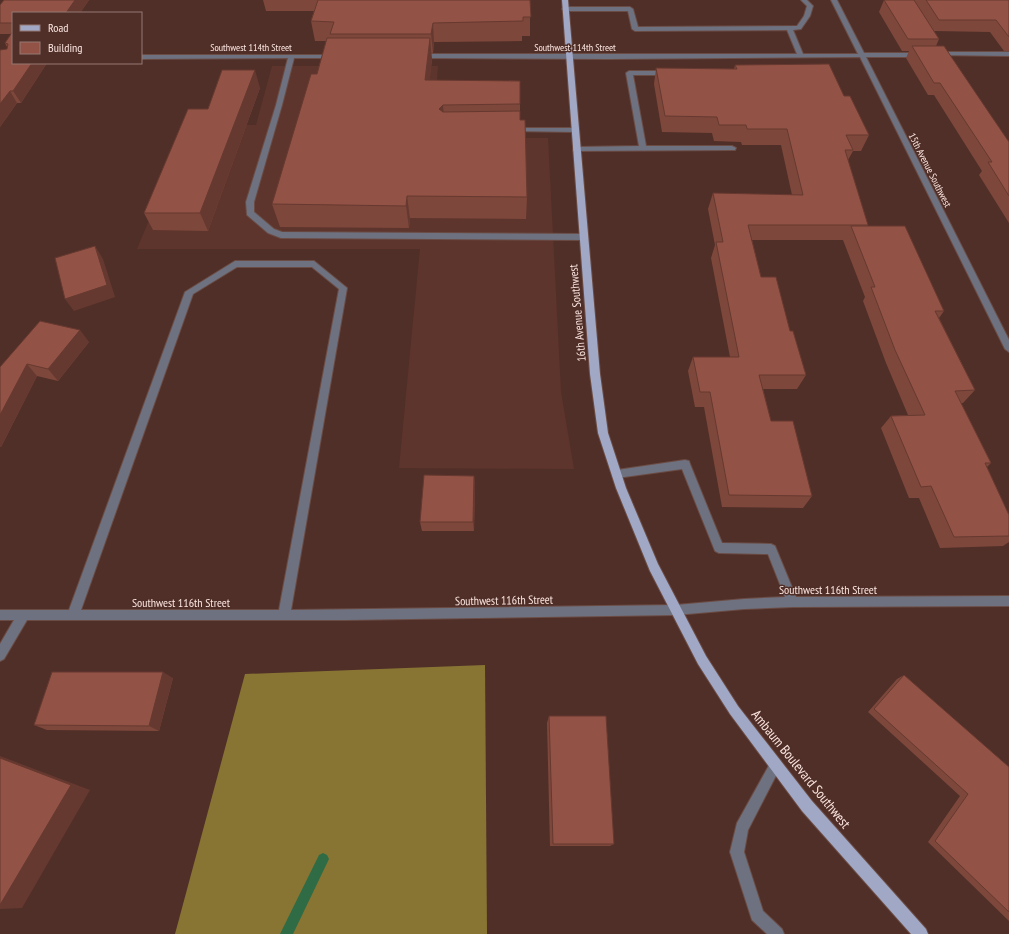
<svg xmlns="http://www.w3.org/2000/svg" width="1009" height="934" viewBox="0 0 1009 934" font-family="'PT Sans Narrow',sans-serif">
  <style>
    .built { fill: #5e352d }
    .forest { fill: #887533 }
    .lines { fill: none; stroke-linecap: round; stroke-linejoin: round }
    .stream { fill: #2f6b44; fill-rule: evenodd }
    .minor-casing { stroke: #6b4c45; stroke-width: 2 }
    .major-casing { stroke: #6b4c45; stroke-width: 2 }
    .minor { fill: #6e7280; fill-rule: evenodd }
    .major { fill: #a0a8c5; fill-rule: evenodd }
    .wall { fill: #7e473b }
    .shaded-wall { fill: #663930 }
    .building { fill: #925245; stroke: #663930 }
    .labels { text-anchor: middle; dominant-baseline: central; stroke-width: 3; stroke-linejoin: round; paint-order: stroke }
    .far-street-label { font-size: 10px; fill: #fbe5e0; stroke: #502f28 }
    .street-label { font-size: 12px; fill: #fbe5e0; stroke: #502f28 }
    .near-street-label { font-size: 14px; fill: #fbe5e0; stroke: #502f28 }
  </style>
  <rect width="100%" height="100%" fill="#502f28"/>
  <!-- built -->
  <path class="built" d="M 272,66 L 438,66 L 433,138 L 548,138 L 561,392 L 574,469 L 399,468 L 420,249 L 137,249 L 189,124 L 256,125 Z"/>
  <!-- forest -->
  <path class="forest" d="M 485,665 L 487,934 L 175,934 L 245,674 Z"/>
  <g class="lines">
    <!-- stream -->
    <path class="stream" d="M 323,853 L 327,855 L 329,859 L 293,934 L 280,934 L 319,855 Z"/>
    <!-- minor casing -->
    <g class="minor-casing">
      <g id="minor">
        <path d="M 801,0 L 807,0 L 813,6 L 810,16 L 801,29 L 793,30 L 803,54 L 858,54 L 831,0 L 837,0 L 864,53 L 921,53 L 924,55 L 921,57 L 866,57 L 1009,340 L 1009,352 L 1005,349 L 860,57 L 609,59 L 419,58 L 416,56 L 419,54 L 797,54 L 787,30 L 635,31 L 632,29 L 628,11 L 565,11 L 562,9 L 565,7 L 630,7 L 633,9 L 638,27 L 797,26 L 804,16 L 807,6 Z"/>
        <path d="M 937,52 L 1009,52 L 1009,56 L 935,55 L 935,53 Z"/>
        <path d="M 141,55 L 337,55 L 338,56 L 335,58 L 294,58 L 282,105 L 254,202 L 254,212 L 274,229 L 282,232 L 584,234 L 588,237 L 584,240 L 281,238 L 268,233 L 247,215 L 246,202 L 276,105 L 288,58 L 141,59 Z"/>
        <path d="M 629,71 L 668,71 L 671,73 L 668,75 L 633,75 L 646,146 L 732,146 L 736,148 L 735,150 L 573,151 L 573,147 L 576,147 L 639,146 L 626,73 Z"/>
        <path d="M 513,128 L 575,128 L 578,130 L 575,132 L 511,131 L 510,130 Z"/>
        <path d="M 235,261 L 314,261 L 347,288 L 291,610 L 676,605 L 744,599 L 785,597 L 768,554 L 719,553 L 715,551 L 682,469 L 617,478 L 613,477 L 612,474 L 613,471 L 617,470 L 685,460 L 689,461 L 690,464 L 722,543 L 771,544 L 775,546 L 796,597 L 1009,596 L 1009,606 L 793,607 L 744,609 L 676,615 L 346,620 L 27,620 L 4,659 L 0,661 L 0,644 L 14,620 L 0,620 L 0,610 L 69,610 L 185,292 ZM 237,267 L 312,267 L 339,289 L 279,610 L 81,610 L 193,294 Z"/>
        <path d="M 776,758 L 780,760 L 782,764 L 748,830 L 744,852 L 763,911 L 782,929 L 784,934 L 767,934 L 752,920 L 730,852 L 737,823 L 772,760 Z"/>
      </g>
    </g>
    <!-- major casing -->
    <g class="major-casing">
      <path id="major" d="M 562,0 L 568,0 L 600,374 L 608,433 L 626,488 L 658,564 L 706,656 L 738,706 L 812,801 L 926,929 L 928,934 L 911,934 L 802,811 L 730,714 L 698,664 L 650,571 L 616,488 L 598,433 L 590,374 Z"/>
    </g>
    <!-- minor -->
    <use href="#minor" class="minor"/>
    <!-- major -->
    <use href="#major" class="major"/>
  </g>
  <!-- wall -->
  <g class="wall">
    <path d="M 4,0 L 89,0 L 80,13 L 13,13 L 13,63 L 47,63 L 21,103 L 17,103 L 0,127 L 7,47 L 5,43 L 11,34 L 0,34 L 0,5 Z"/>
    <path d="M 263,0 L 530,0 L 530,36 L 522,36 L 522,41 L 434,42 L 433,53 L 431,53 L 432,60 L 429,80 L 520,81 L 520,120 L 527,197 L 526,219 L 410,218 L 409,228 L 280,227 L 272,204 L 317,74 L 326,41 L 315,41 L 311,21 L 314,11 L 266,11 Z"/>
    <path d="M 884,0 L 1009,0 L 1009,51 L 1004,51 L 990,32 L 934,31 L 939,39 L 936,46 L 994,120 L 1009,142 L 1009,223 L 979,175 L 982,171 L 934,95 L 928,95 L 906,58 L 909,51 L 902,51 L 879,12 Z"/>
    <path d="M 735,65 L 844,96 L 869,135 L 861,151 L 853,151 L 848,160 L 868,225 L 868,226 L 944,311 L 939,318 L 975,390 L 963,403 L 961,403 L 991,463 L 987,467 L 1009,515 L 1009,542 L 1003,546 L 940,548 L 919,498 L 909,498 L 881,428 L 891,416 L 908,415 L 886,363 L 863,301 L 865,297 L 843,240 L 752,240 L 761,277 L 790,331 L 806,375 L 797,389 L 763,389 L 771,421 L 812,496 L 803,508 L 722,507 L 704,407 L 695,407 L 688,371 L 693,357 L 730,357 L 711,258 L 715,245 L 708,209 L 713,193 L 792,195 L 781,145 L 742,145 L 741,142 L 714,141 L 712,133 L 662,132 L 654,84 L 656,68 L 734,69 Z"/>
    <path d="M 260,88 L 208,231 L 153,230 L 144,213 L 208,109 Z"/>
    <path d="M 89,342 L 58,381 L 37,376 L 1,447 L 0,447 L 0,367 Z"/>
    <path d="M 474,476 L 475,486 L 474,531 L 422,531 L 420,522 Z"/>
    <path d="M 904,675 L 1009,767 L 1009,921 L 928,842 L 960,796 L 868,712 L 897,679 Z"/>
    <path d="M 173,678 L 159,731 L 47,730 L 34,725 Z"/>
    <path d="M 549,716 L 614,844 L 610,846 L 550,846 L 547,723 Z"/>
  </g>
  <!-- shaded-wall -->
  <g class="shaded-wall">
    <path d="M 75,0 L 89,0 L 80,13 L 66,13 Z"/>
    <path d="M 433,23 L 434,42 L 433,53 L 431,34 Z"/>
    <path d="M 430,38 L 432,60 L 427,103 L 425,80 Z"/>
    <path d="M 32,63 L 47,63 L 21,103 L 13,91 Z"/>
    <path d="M 255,70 L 260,88 L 208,231 L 200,213 Z"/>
    <path d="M 10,91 L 17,103 L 0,127 L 0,104 Z"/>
    <path d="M 443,105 L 445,128 L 439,109 Z"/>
    <path d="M 407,196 L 410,218 L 409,228 L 406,206 Z"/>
    <path d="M 95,246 L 103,259 L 115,297 L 74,311 L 65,299 Z"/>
    <path d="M 80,330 L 89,342 L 58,381 L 48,369 Z"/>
    <path d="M 27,364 L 37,376 L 1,447 L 0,447 L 0,415 Z"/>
    <path d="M 474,476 L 475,486 L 474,531 L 473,522 Z"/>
    <path d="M 163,672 L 173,678 L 159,731 L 149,726 Z"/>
    <path d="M 0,756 L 90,790 L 22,908 L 0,909 Z"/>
  </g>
  <!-- building -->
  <g class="building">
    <path d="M 4,0 L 75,0 L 66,13 L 13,13 L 13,23 L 0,23 L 0,5 Z"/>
    <path d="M 318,0 L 530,0 L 531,17 L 523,17 L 523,21 L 433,23 L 431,34 L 330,34 L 334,22 L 311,21 Z"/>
    <path d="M 884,0 L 914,0 L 939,39 L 908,39 Z"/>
    <path d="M 926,0 L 1009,0 L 1009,37 L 996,20 L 939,20 Z"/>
    <path d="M 13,31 L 13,63 L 32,63 L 13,91 L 10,91 L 0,104 L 0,50 L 7,49 L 8,44 L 5,43 Z"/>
    <path d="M 327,38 L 430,38 L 425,80 L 520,81 L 520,104 L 443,105 L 439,109 L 443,112 L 520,111 L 520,120 L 525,120 L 527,197 L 407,196 L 406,206 L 272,204 L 311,74 L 317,74 Z"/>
    <path d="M 912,46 L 944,46 L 994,120 L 1009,142 L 1009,196 L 988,162 L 992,162 L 940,83 L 934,83 Z"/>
    <path d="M 829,64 L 844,96 L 850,96 L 869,135 L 846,135 L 853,150 L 845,150 L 868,225 L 748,225 L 761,277 L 776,277 L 790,331 L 793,331 L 806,375 L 759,375 L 771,421 L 793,421 L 812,496 L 729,495 L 710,392 L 700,392 L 693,357 L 739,357 L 716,242 L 723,242 L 713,193 L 803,195 L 787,129 L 747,129 L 746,125 L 719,125 L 717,117 L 665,116 L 656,68 L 737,69 L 735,65 Z"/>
    <path d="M 222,70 L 255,70 L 200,213 L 144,213 L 188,109 L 208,109 Z"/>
    <path d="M 851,226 L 905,226 L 944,311 L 935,311 L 975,390 L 955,391 L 991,463 L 985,463 L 1009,515 L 1009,536 L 954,537 L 931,486 L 921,487 L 891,416 L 925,415 L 895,350 L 871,287 L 875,287 Z"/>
    <path d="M 95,246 L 107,285 L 65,299 L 55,258 Z"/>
    <path d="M 40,321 L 80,330 L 48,369 L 27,364 L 0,415 L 0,367 Z"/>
    <path d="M 424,475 L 474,476 L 473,522 L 420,522 Z"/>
    <path d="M 52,672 L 163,672 L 149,726 L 34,725 Z"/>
    <path d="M 904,675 L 1009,767 L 1009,912 L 935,841 L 968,794 L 874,709 Z"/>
    <path d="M 549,716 L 606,716 L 614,844 L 553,844 Z"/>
    <path d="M 0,758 L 71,785 L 0,905 Z"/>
  </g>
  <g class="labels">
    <!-- far-street labels -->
    <g class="far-street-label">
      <text x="251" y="47">Southwest 114th Street</text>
      <text x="575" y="47">Southwest 114th Street</text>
      <text transform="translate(930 170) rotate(63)">15th Avenue Southwest</text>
    </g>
    <!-- street labels -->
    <g class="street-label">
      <text transform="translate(577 313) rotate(-95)">16th Avenue Southwest</text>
      <text x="828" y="589">Southwest 116th Street</text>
      <text transform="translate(504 600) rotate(-1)">Southwest 116th Street</text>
      <text x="181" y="602">Southwest 116th Street</text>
    </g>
    <!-- near-street labels -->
    <g class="near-street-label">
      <text transform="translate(801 769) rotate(51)">Ambaum Boulevard Southwest</text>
    </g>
  </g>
  <!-- legend -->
  <rect x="12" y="12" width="130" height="52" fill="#502f28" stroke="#947872"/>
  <rect x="20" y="25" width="20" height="6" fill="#a0a8c5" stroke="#947872"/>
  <text x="48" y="32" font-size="12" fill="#fbe5e0">Road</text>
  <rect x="20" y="42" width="20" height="12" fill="#925245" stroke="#947872"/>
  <text x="48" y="52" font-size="12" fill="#fbe5e0">Building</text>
</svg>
